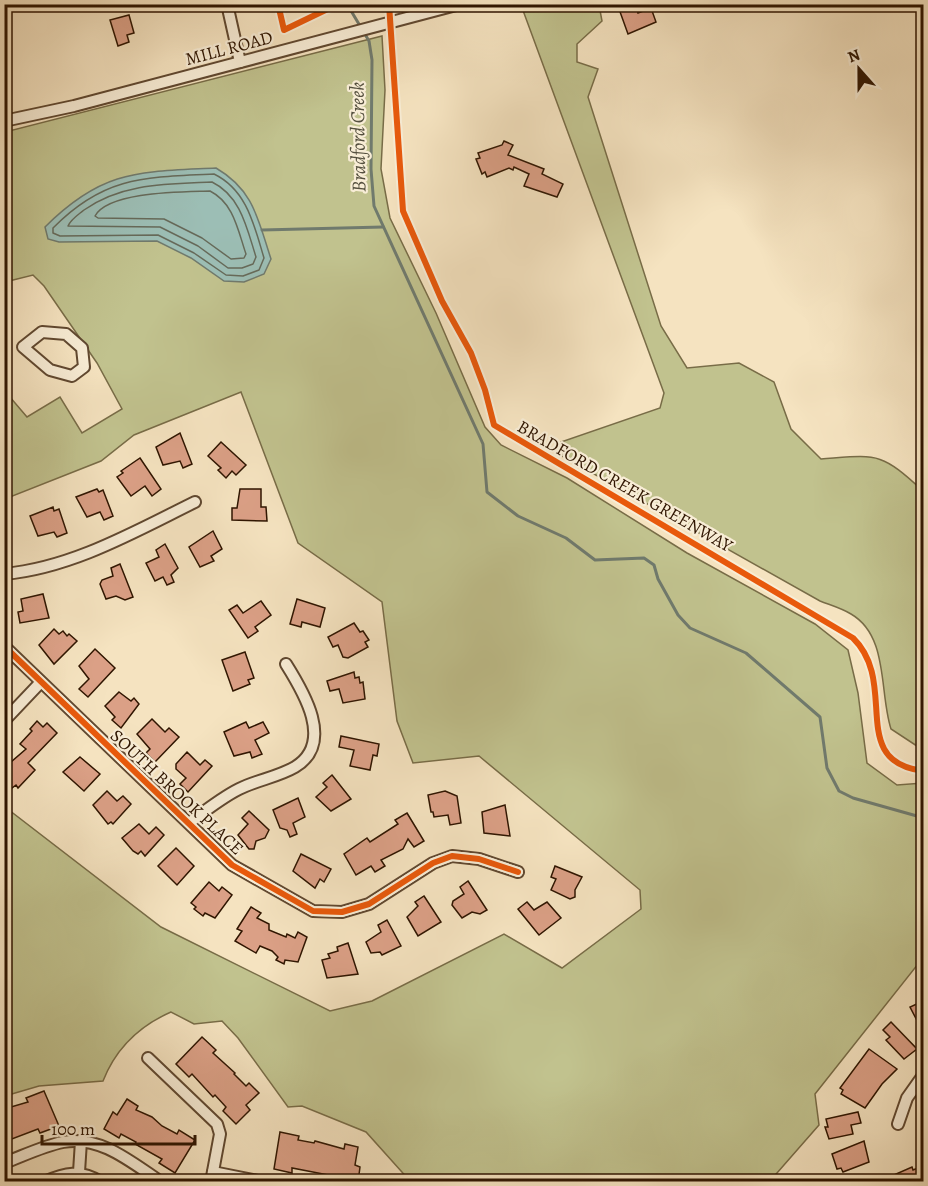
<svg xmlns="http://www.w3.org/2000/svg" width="928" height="1186" viewBox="0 0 928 1186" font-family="Alegreya,serif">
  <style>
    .green { fill: #c1c28e; stroke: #786c47; stroke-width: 1.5 }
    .water { fill: #9cbeb5; stroke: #707a6d; stroke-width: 1.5 }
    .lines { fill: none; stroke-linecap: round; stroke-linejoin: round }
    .shore { stroke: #666a5a; stroke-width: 1.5 }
    .stream { stroke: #707a6d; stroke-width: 3 }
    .building { fill: #dba086; stroke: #2f1500; stroke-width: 1.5 }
    .minor-casing { stroke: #604830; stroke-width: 14 }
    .minor { stroke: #f8edd6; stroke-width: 10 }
    .cycleway-casing { stroke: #f8edd6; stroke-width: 10 }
    .cycleway { stroke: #e8590c; stroke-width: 6 }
    .labels { text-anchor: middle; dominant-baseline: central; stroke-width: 4.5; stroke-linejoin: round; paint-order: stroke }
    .street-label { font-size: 18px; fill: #2f1500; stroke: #f8edd6 }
    .water-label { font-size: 20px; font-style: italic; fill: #55503f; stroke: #f8edd6 }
  </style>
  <rect width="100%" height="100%" fill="#f5e3c0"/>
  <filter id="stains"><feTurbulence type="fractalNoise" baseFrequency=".00333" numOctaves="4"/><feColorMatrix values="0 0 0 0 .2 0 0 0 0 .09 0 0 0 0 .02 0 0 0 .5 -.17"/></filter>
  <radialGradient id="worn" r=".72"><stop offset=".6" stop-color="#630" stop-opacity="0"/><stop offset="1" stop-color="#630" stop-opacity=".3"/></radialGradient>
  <!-- green -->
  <g class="green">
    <path d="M 521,5 L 599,5 L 602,21 L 577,44 L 577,62 L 598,69 L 588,97 L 661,326 L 687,368 L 739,363 L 774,382 L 791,429 L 821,459 C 877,455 880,451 923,491 L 923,750 L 891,729 C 879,692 889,636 851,614 C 841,608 830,605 820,601 L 562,456 L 561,442 L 660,408 L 664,393 Z"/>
    <path d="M 382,36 L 385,90 L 381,169 L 390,218 L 436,313 L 485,427 L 501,445 L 567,478 L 687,553 L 815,624 L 848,650 L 858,693 L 867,763 L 897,785 L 923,783 L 923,965 L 918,964 L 815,1094 L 819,1125 L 770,1181 L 410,1181 L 366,1132 L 302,1106 L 288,1107 L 238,1038 L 222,1021 L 194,1024 L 171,1012 C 139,1026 116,1048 103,1081 L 39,1086 L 5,1096 L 5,807 L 161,927 L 330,1011 L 372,1001 L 504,934 L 562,968 L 641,909 L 640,890 L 479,756 L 413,763 L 397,721 L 382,602 L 298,543 L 241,392 L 134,435 L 101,461 L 10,497 L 5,495 L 4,390 L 27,417 L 60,397 L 82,433 L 122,409 L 97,363 L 44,286 L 33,275 L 5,282 L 5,132 Z"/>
  </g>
  <!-- water -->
  <path class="water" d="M 216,168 C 254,190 258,220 271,259 L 264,274 L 244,282 L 224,281 L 191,258 L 157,241 L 59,242 L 48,239 L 45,227 C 103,169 139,172 216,168 Z"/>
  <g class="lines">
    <!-- shore -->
    <g class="shore">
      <path d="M 214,174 C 247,190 254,225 264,258 L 259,270 L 243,276 L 226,275 L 194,253 L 158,235 L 60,236 L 53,233 L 53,228 C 104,176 145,177 214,174 Z"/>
      <path d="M 212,182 C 241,196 247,229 256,257 L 253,264 L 242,268 L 228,268 L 198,246 L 160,227 L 68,226 C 71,219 78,215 84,210 C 122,183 167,184 212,182 Z"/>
      <path d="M 210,191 C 234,203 238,231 246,254 L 244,258 L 231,259 L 202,238 L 164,219 L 98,218 L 95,216 C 109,191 184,192 210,191 Z"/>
    </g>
    <!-- stream -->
    <g class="stream">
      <path d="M 347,4 L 369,41 L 372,60 L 371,169 L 374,206 L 483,444 L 487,492 L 518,516 L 566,538 L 595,560 L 644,558 L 654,565 L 658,579 L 678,615 L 690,628 L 746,653 L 820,717 L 827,768 L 839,791 L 853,798 L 924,818"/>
      <path d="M 262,230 L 383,227"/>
    </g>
  </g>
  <!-- building -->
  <g class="building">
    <path d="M 635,4 L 638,13 L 651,8 L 656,22 L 628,34 L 619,9 Z"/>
    <path d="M 129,15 L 134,33 L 127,35 L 129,42 L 118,46 L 110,20 Z"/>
    <path d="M 504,141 L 513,145 L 508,155 L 544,169 L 542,174 L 563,184 L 557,197 L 524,186 L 529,174 L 514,167 L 513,170 L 509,168 L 487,177 L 485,172 L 482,174 L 476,159 L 480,158 L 478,153 L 502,145 Z"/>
    <path d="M 180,433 L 192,464 L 183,468 L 180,461 L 163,465 L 156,447 Z"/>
    <path d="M 221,442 L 246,465 L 236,475 L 232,471 L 226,478 L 218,470 L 221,468 L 208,456 Z"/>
    <path d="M 140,458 L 161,489 L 152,496 L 145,486 L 131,496 L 117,477 L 123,473 L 121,471 Z"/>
    <path d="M 97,489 L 99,492 L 103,490 L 113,516 L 104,520 L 100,512 L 87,517 L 76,497 Z"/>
    <path d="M 240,489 L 261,489 L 261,507 L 266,507 L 267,521 L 232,520 L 232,508 L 237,508 Z"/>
    <path d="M 53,507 L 54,511 L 59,509 L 67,533 L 57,537 L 54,532 L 38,536 L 30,516 Z"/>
    <path d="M 213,531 L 222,549 L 211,556 L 214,561 L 200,567 L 189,547 Z"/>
    <path d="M 165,544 L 178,568 L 171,575 L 174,582 L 167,585 L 163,577 L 155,581 L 146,563 L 159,557 L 156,550 Z"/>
    <path d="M 120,564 L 133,597 L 125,600 L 116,596 L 106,599 L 100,584 L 102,580 L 113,576 L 111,568 Z"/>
    <path d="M 43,594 L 49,618 L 20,623 L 18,612 L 23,611 L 21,599 Z"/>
    <path d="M 297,599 L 325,608 L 320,627 L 302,622 L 301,627 L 290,624 Z"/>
    <path d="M 261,601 L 271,615 L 255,627 L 258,631 L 248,638 L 229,610 L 237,605 L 243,613 Z"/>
    <path d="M 354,623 L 360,632 L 363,631 L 369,640 L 365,642 L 368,647 L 348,658 L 343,657 L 338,645 L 333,647 L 328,637 Z"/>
    <path d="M 54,629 L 59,634 L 63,631 L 67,636 L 69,634 L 77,641 L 54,664 L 39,645 Z"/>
    <path d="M 95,649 L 115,668 L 88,697 L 79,689 L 89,679 L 79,666 Z"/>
    <path d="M 245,652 L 254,678 L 248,680 L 250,684 L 233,691 L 222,660 Z"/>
    <path d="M 354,672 L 355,678 L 359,677 L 360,683 L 363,682 L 365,699 L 343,703 L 339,689 L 330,691 L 327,681 Z"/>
    <path d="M 119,692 L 131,701 L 134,698 L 139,704 L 121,728 L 112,720 L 115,717 L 105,706 Z"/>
    <path d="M 152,719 L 165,732 L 169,728 L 179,737 L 155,762 L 146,753 L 150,749 L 137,734 Z"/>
    <path d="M 37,721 L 43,727 L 47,723 L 57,733 L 28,763 L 35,770 L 18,788 L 16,785 L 12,788 L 4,780 L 4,768 L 26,749 L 20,744 L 32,731 L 30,729 Z"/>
    <path d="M 246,722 L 249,728 L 263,722 L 269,733 L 255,740 L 262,754 L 252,758 L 250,752 L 234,756 L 224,732 Z"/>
    <path d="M 341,736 L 379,744 L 377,756 L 373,755 L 370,770 L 350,766 L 354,750 L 339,747 Z"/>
    <path d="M 187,752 L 200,765 L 205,760 L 212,766 L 188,792 L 180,784 L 186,778 L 176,769 L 176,764 Z"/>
    <path d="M 80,757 L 100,774 L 84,791 L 63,772 Z"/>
    <path d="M 332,775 L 351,799 L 331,811 L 316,797 L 327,787 L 323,783 Z"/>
    <path d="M 107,791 L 117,801 L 123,796 L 131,804 L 113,824 L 111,822 L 108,824 L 93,805 Z"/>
    <path d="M 445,791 L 457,796 L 461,823 L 450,825 L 448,815 L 434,817 L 433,812 L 431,812 L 428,795 Z"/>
    <path d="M 298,798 L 305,817 L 293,823 L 297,834 L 290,837 L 287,830 L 280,828 L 273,810 Z"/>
    <path d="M 505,805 L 510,836 L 484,833 L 482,812 Z"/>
    <path d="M 249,811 L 269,830 L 265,838 L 256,841 L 254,849 L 249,849 L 238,835 L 248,824 L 242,818 Z"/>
    <path d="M 407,813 L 424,841 L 414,847 L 408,839 L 403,849 L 381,860 L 385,866 L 375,872 L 371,866 L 356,875 L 344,854 L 367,838 L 370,842 L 398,824 L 395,820 Z"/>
    <path d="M 139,824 L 149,834 L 156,827 L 164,835 L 145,856 L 141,851 L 138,854 L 133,851 L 122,838 Z"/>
    <path d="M 176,848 L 194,866 L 177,885 L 158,866 Z"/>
    <path d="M 301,854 L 331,869 L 324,882 L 320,879 L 315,888 L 293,871 Z"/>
    <path d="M 555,866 L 582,877 L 575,890 L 575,897 L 570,899 L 551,890 L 556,879 L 551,877 Z"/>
    <path d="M 468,881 L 487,910 L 480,914 L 472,912 L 462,918 L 452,905 L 453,901 L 464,894 L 460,887 Z"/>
    <path d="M 209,882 L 219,891 L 222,887 L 232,895 L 215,918 L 205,913 L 203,916 L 194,909 L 196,907 L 191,903 Z"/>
    <path d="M 424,896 L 441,922 L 418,936 L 407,917 L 418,906 L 415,902 Z"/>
    <path d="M 527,902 L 534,910 L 547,902 L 561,918 L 539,935 L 518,909 Z"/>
    <path d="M 251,907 L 261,913 L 257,918 L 269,924 L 269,930 L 286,937 L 287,934 L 295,938 L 298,932 L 307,937 L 298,962 L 285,960 L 284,964 L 276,960 L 278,957 L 272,951 L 260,946 L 256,953 L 235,941 L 242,931 L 237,929 Z"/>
    <path d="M 387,920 L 401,946 L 382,955 L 380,952 L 371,953 L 366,942 L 381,932 L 378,925 Z"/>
    <path d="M 348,943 L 358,974 L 327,978 L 322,960 L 330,958 L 328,954 L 338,951 L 337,947 Z"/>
    <path d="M 921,1002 L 924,1008 L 924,1034 L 910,1007 Z"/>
    <path d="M 891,1022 L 917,1049 L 904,1059 L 886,1040 L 890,1037 L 883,1030 Z"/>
    <path d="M 202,1037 L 216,1050 L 213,1053 L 235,1073 L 234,1074 L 246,1086 L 249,1083 L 259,1093 L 246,1105 L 250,1110 L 236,1124 L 223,1111 L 226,1107 L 215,1095 L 213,1097 L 192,1074 L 189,1077 L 176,1064 Z"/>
    <path d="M 869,1049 L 897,1069 L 882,1084 L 865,1108 L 841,1094 L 843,1090 L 840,1088 Z"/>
    <path d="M 44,1091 L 59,1126 L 40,1133 L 38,1129 L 4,1142 L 4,1109 L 28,1102 L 26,1098 Z"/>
    <path d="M 127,1099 L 138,1106 L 136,1110 L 152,1117 L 162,1126 L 177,1134 L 179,1130 L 195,1140 L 175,1173 L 159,1163 L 162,1159 L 135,1144 L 136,1142 L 121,1134 L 119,1138 L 104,1129 L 113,1112 L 117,1115 Z"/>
    <path d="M 858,1112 L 861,1123 L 851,1125 L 853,1134 L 829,1139 L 825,1127 L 828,1127 L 826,1119 Z"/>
    <path d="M 280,1132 L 299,1136 L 298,1140 L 314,1143 L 315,1141 L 344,1149 L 345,1144 L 358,1147 L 355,1165 L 360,1167 L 358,1182 L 338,1182 L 339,1177 L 292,1168 L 292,1173 L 274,1169 Z"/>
    <path d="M 864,1141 L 869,1162 L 843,1172 L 841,1168 L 837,1169 L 832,1154 Z"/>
    <path d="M 912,1167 L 913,1170 L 918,1168 L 923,1182 L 878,1182 Z"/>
  </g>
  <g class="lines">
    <!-- minor casing -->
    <g class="minor-casing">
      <g id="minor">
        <path d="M 227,4 L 240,62"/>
        <path d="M 4,121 L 74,106 L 460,4"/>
        <path d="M 42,332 L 66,334 L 82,348 L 84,367 L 72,376 L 50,370 L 23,347 Z"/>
        <path d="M 4,574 C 72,568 136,531 195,502"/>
        <path d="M 4,646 L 232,865 L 313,911 L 342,912 L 369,904 L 433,863 L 452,856 L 479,859 L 518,872"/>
        <path d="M 4,721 L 40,683"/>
        <path d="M 189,823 C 205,811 221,798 239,789 C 257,780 278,777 295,767 C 335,743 303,691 286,664"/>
        <path d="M 148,1058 L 217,1124 L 220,1134 L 211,1182"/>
        <path d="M 898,1124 L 907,1098 L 924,1074"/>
        <path d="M 4,1163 C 23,1156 43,1146 63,1142 C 100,1135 131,1162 161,1182"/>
        <path d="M 79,1172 L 81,1141"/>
        <path d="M 213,1172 L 263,1182"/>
        <path d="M 44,1182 C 65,1173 80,1169 101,1182"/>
        <path d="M 392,1182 L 392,1181"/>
      </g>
    </g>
    <!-- minor -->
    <use href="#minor" class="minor"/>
    <!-- cycleway casing -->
    <g class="cycleway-casing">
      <g id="cycleway">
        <path d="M 278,4 L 284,30 L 338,4"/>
        <path d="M 389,4 L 403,211 L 442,301 L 471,353 L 485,390 L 494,425 L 853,638 C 900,684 846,762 924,771"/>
        <path d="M 4,646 L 232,865 L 313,911 L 342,912 L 369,904 L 433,863 L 452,856 L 479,859 L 518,872"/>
      </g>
    </g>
    <!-- cycleway -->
    <use href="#cycleway" class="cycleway"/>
  </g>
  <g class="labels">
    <!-- street labels -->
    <g class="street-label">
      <text transform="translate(229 48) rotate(-15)">MILL ROAD</text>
      <text transform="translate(625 486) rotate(30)">BRADFORD CREEK GREENWAY</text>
      <text transform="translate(177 792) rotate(43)">SOUTH BROOK PLACE</text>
    </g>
    <!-- water labels -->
    <g class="water-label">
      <text transform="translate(358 137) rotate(-91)">Bradford Creek</text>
    </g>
  </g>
  <!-- margin -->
  <rect width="928" height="1186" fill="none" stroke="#f5e3c0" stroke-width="24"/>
  <rect x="6" y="6" width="916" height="1174" fill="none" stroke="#2f1500" stroke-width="3"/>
  <rect x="12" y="12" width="904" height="1162" fill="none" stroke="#2f1500" stroke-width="1.5"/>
  <!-- north arrow -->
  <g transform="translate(859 69) rotate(339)" stroke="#f8edd6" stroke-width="4.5" paint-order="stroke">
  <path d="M0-4.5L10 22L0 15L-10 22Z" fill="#2f1500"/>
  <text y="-9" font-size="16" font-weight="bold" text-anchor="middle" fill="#2f1500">N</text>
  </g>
  <!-- scale -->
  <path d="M42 1135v9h153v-9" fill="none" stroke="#2f1500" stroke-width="3"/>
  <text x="51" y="1135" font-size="18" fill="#2f1500" stroke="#f8edd6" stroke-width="4.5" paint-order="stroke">100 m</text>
  <rect width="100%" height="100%" filter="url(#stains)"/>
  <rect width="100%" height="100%" fill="url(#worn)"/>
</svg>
